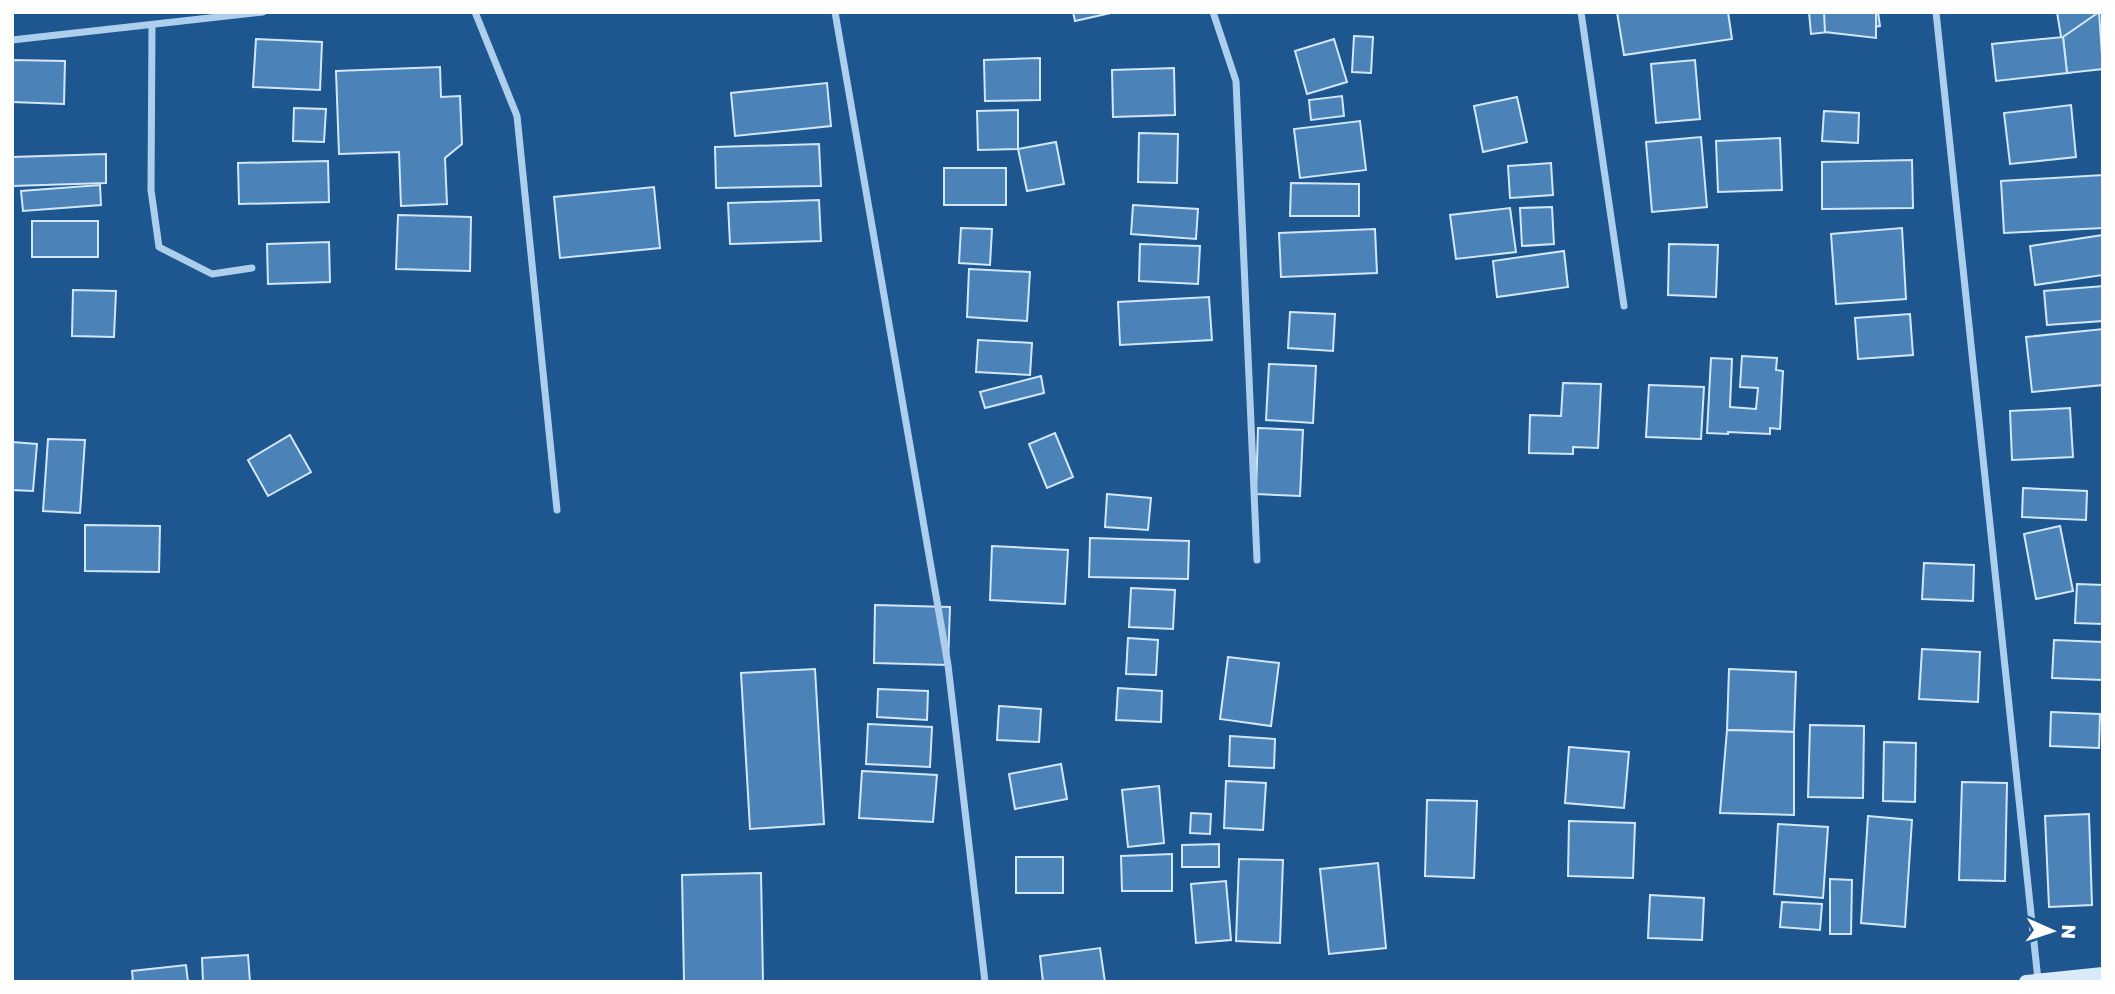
<svg xmlns="http://www.w3.org/2000/svg" width="2115" height="994" viewBox="0 0 2115 994" font-family="'Golos Text',sans-serif">
  <style>
    .building { fill: #4b82b8; stroke: #d3e7fa; stroke-width: 2 }
    .lines { fill: none; stroke-linecap: round; stroke-linejoin: round }
    .street { stroke: #aeceed; stroke-width: 7 }
    .secondary { stroke: #daeafa; stroke-width: 14 }
  </style>
  <rect width="100%" height="100%" fill="#1e5690"/>
  <!-- building -->
  <g class="building">
    <path d="M 1073,12 L 1115,12 L 1075,21 Z"/>
    <path d="M 1617,12 L 1728,12 L 1732,39 L 1624,55 Z"/>
    <path d="M 1809,12 L 1878,12 L 1880,26 L 1811,34 Z"/>
    <path d="M 1824,12 L 1876,12 L 1876,38 L 1825,32 Z"/>
    <path d="M 2057,12 L 2103,12 L 2103,67 L 2067,73 Z"/>
    <path d="M 2099,12 L 2103,69 L 2067,73 L 2063,37 Z"/>
    <path d="M 1354,36 L 1373,37 L 1371,73 L 1352,72 Z"/>
    <path d="M 2063,37 L 2067,73 L 1996,81 L 1992,44 Z"/>
    <path d="M 256,39 L 322,42 L 320,90 L 253,87 Z"/>
    <path d="M 1334,39 L 1347,82 L 1307,94 L 1295,51 Z"/>
    <path d="M 1040,58 L 1040,100 L 985,101 L 984,60 Z"/>
    <path d="M 12,60 L 65,61 L 64,104 L 12,102 Z"/>
    <path d="M 1695,60 L 1700,119 L 1656,123 L 1651,64 Z"/>
    <path d="M 440,67 L 441,97 L 460,96 L 462,144 L 445,158 L 447,204 L 401,206 L 399,152 L 339,154 L 336,71 Z"/>
    <path d="M 1174,68 L 1175,115 L 1113,117 L 1112,70 Z"/>
    <path d="M 827,83 L 831,126 L 735,136 L 731,93 Z"/>
    <path d="M 1342,96 L 1344,116 L 1311,120 L 1309,100 Z"/>
    <path d="M 1517,97 L 1527,142 L 1483,152 L 1474,106 Z"/>
    <path d="M 2071,105 L 2076,157 L 2010,164 L 2004,113 Z"/>
    <path d="M 294,108 L 326,109 L 324,142 L 293,141 Z"/>
    <path d="M 1018,110 L 1018,149 L 978,150 L 977,111 Z"/>
    <path d="M 1824,111 L 1859,113 L 1858,143 L 1822,141 Z"/>
    <path d="M 1360,121 L 1366,170 L 1300,178 L 1294,129 Z"/>
    <path d="M 1139,133 L 1178,134 L 1177,183 L 1138,182 Z"/>
    <path d="M 1701,137 L 1707,207 L 1652,212 L 1646,142 Z"/>
    <path d="M 1780,138 L 1782,190 L 1718,192 L 1716,141 Z"/>
    <path d="M 1056,142 L 1064,184 L 1027,191 L 1018,149 Z"/>
    <path d="M 819,144 L 821,186 L 716,188 L 715,147 Z"/>
    <path d="M 106,154 L 106,183 L 12,186 L 12,157 Z"/>
    <path d="M 1912,160 L 1913,208 L 1822,209 L 1822,162 Z"/>
    <path d="M 328,161 L 329,202 L 239,204 L 238,163 Z"/>
    <path d="M 1551,163 L 1553,195 L 1510,198 L 1508,166 Z"/>
    <rect x="944" y="168" width="62" height="37"/>
    <path d="M 2103,175 L 2103,228 L 2004,233 L 2001,181 Z"/>
    <path d="M 1291,183 L 1359,184 L 1359,216 L 1290,216 Z"/>
    <path d="M 100,185 L 101,205 L 23,211 L 21,191 Z"/>
    <path d="M 654,187 L 660,248 L 560,258 L 554,197 Z"/>
    <path d="M 819,200 L 821,241 L 730,244 L 728,203 Z"/>
    <path d="M 1133,205 L 1198,209 L 1196,239 L 1131,234 Z"/>
    <path d="M 1552,207 L 1554,244 L 1522,246 L 1520,208 Z"/>
    <path d="M 1510,208 L 1516,252 L 1456,259 L 1450,215 Z"/>
    <path d="M 398,215 L 471,217 L 470,271 L 396,269 Z"/>
    <rect x="32" y="221" width="66" height="36"/>
    <path d="M 961,228 L 992,229 L 990,265 L 959,263 Z"/>
    <path d="M 1902,228 L 1906,299 L 1836,304 L 1831,234 Z"/>
    <path d="M 1375,229 L 1377,273 L 1281,277 L 1279,233 Z"/>
    <path d="M 2103,235 L 2103,275 L 2035,285 L 2030,246 Z"/>
    <path d="M 329,242 L 330,282 L 268,284 L 267,244 Z"/>
    <path d="M 1140,244 L 1200,246 L 1198,284 L 1139,281 Z"/>
    <path d="M 1669,244 L 1718,245 L 1716,297 L 1668,295 Z"/>
    <path d="M 1564,251 L 1568,287 L 1497,297 L 1493,261 Z"/>
    <path d="M 969,269 L 1030,272 L 1027,321 L 967,317 Z"/>
    <path d="M 2103,286 L 2103,321 L 2047,325 L 2044,291 Z"/>
    <path d="M 73,290 L 116,291 L 114,337 L 72,336 Z"/>
    <path d="M 1209,297 L 1212,340 L 1120,345 L 1118,302 Z"/>
    <path d="M 1290,312 L 1335,314 L 1333,351 L 1288,348 Z"/>
    <path d="M 1910,314 L 1913,355 L 1858,359 L 1855,318 Z"/>
    <path d="M 2103,329 L 2103,385 L 2032,392 L 2026,337 Z"/>
    <path d="M 978,340 L 1032,343 L 1030,375 L 976,372 Z"/>
    <path d="M 1742,356 L 1777,358 L 1776,370 L 1783,371 L 1780,429 L 1770,428 L 1770,434 L 1728,432 L 1728,434 L 1707,433 L 1711,358 L 1732,359 L 1730,407 L 1756,409 L 1758,388 L 1740,387 Z"/>
    <path d="M 1269,364 L 1316,366 L 1313,423 L 1266,420 Z"/>
    <path d="M 1041,376 L 1044,393 L 985,408 L 980,392 Z"/>
    <path d="M 1563,383 L 1601,384 L 1598,448 L 1573,447 L 1573,454 L 1529,453 L 1530,415 L 1561,416 Z"/>
    <path d="M 1649,385 L 1704,387 L 1701,439 L 1646,437 Z"/>
    <path d="M 2070,408 L 2073,457 L 2012,460 L 2010,411 Z"/>
    <path d="M 1258,428 L 1303,430 L 1300,496 L 1256,494 Z"/>
    <path d="M 1055,433 L 1073,477 L 1047,488 L 1029,444 Z"/>
    <path d="M 290,435 L 311,472 L 268,496 L 248,460 Z"/>
    <path d="M 48,439 L 85,440 L 80,513 L 43,511 Z"/>
    <path d="M 12,442 L 37,444 L 33,491 L 12,490 Z"/>
    <path d="M 2023,488 L 2087,491 L 2086,520 L 2022,517 Z"/>
    <path d="M 1107,494 L 1151,498 L 1148,530 L 1105,527 Z"/>
    <path d="M 85,525 L 160,526 L 159,572 L 85,571 Z"/>
    <path d="M 2060,526 L 2073,591 L 2036,599 L 2024,534 Z"/>
    <path d="M 1090,538 L 1189,541 L 1188,579 L 1089,577 Z"/>
    <path d="M 992,546 L 1068,550 L 1065,604 L 990,600 Z"/>
    <path d="M 1924,563 L 1974,565 L 1973,601 L 1922,599 Z"/>
    <path d="M 2077,584 L 2103,585 L 2103,624 L 2075,623 Z"/>
    <path d="M 1131,588 L 1175,590 L 1173,629 L 1129,627 Z"/>
    <path d="M 875,605 L 950,607 L 948,665 L 874,663 Z"/>
    <path d="M 1128,638 L 1158,640 L 1156,675 L 1126,674 Z"/>
    <path d="M 2054,640 L 2103,642 L 2103,680 L 2052,678 Z"/>
    <path d="M 1922,649 L 1980,652 L 1978,702 L 1919,699 Z"/>
    <path d="M 1228,657 L 1279,663 L 1271,726 L 1220,719 Z"/>
    <path d="M 815,669 L 824,824 L 750,829 L 741,673 Z"/>
    <path d="M 1729,669 L 1796,672 L 1794,732 L 1727,730 Z"/>
    <path d="M 1118,688 L 1162,691 L 1161,722 L 1116,720 Z"/>
    <path d="M 878,689 L 928,691 L 927,720 L 877,717 Z"/>
    <path d="M 999,706 L 1041,709 L 1039,742 L 997,740 Z"/>
    <path d="M 2051,712 L 2100,714 L 2099,748 L 2050,746 Z"/>
    <path d="M 868,724 L 932,727 L 930,767 L 866,764 Z"/>
    <path d="M 1810,725 L 1864,726 L 1863,798 L 1808,797 Z"/>
    <path d="M 1727,730 L 1794,732 L 1794,815 L 1720,813 Z"/>
    <path d="M 1230,736 L 1275,739 L 1274,768 L 1229,766 Z"/>
    <path d="M 1884,742 L 1916,743 L 1915,802 L 1883,801 Z"/>
    <path d="M 1569,747 L 1629,752 L 1624,808 L 1565,803 Z"/>
    <path d="M 1061,764 L 1067,799 L 1015,809 L 1009,774 Z"/>
    <path d="M 862,771 L 937,775 L 933,822 L 859,818 Z"/>
    <path d="M 1226,781 L 1266,783 L 1263,830 L 1224,828 Z"/>
    <path d="M 1962,782 L 2007,783 L 2005,881 L 1959,880 Z"/>
    <path d="M 1159,786 L 1164,843 L 1128,847 L 1122,790 Z"/>
    <path d="M 1427,800 L 1477,801 L 1474,878 L 1425,876 Z"/>
    <path d="M 1191,813 L 1211,814 L 1210,834 L 1190,833 Z"/>
    <path d="M 2089,814 L 2092,905 L 2049,907 L 2045,816 Z"/>
    <path d="M 1868,816 L 1912,820 L 1905,927 L 1861,923 Z"/>
    <path d="M 1569,821 L 1635,823 L 1633,878 L 1568,876 Z"/>
    <path d="M 1778,824 L 1828,827 L 1823,898 L 1774,894 Z"/>
    <path d="M 1219,844 L 1219,867 L 1182,867 L 1182,845 Z"/>
    <path d="M 1172,854 L 1172,891 L 1122,891 L 1121,856 Z"/>
    <rect x="1016" y="857" width="47" height="36"/>
    <path d="M 1239,859 L 1283,860 L 1280,943 L 1236,941 Z"/>
    <path d="M 1378,863 L 1386,948 L 1329,954 L 1320,869 Z"/>
    <path d="M 761,873 L 763,982 L 684,982 L 682,875 Z"/>
    <path d="M 1830,879 L 1852,880 L 1851,934 L 1830,934 Z"/>
    <path d="M 1226,881 L 1231,940 L 1196,943 L 1191,884 Z"/>
    <path d="M 1650,895 L 1704,898 L 1702,940 L 1648,938 Z"/>
    <path d="M 1782,902 L 1822,904 L 1820,930 L 1780,927 Z"/>
    <path d="M 1100,948 L 1105,982 L 1043,982 L 1040,956 Z"/>
    <path d="M 248,955 L 250,982 L 203,982 L 202,958 Z"/>
    <path d="M 186,965 L 188,982 L 133,982 L 132,971 Z"/>
  </g>
  <g class="lines">
    <!-- street -->
    <g class="street">
      <path d="M 475,12 L 517,116 L 557,510"/>
      <path d="M 835,12 L 948,665 L 985,982"/>
      <path d="M 1213,12 L 1236,81 L 1257,560"/>
      <path d="M 1581,12 L 1624,306"/>
      <path d="M 1936,12 L 2038,980"/>
      <path d="M 152,25 L 151,190 L 159,247 L 212,274 L 252,268"/>
      <path d="M 12,40 L 263,12"/>
    </g>
    <!-- secondary -->
    <path class="secondary" d="M 2026,982 L 2103,974"/>
  </g>
  <!-- border -->
  <rect width="2115" height="994" fill="none" stroke="#ffffff" stroke-width="28"/>
  <!-- north arrow -->
  <g transform="translate(2052 931) rotate(93)" stroke="#1e5690" stroke-width="5" paint-order="stroke">
  <path d="M0-5L12 26L0 18L-12 26Z" fill="#ffffff"/>
  <text y="-10" font-size="19" font-weight="bold" text-anchor="middle" fill="#ffffff">N</text>
  </g>
</svg>
